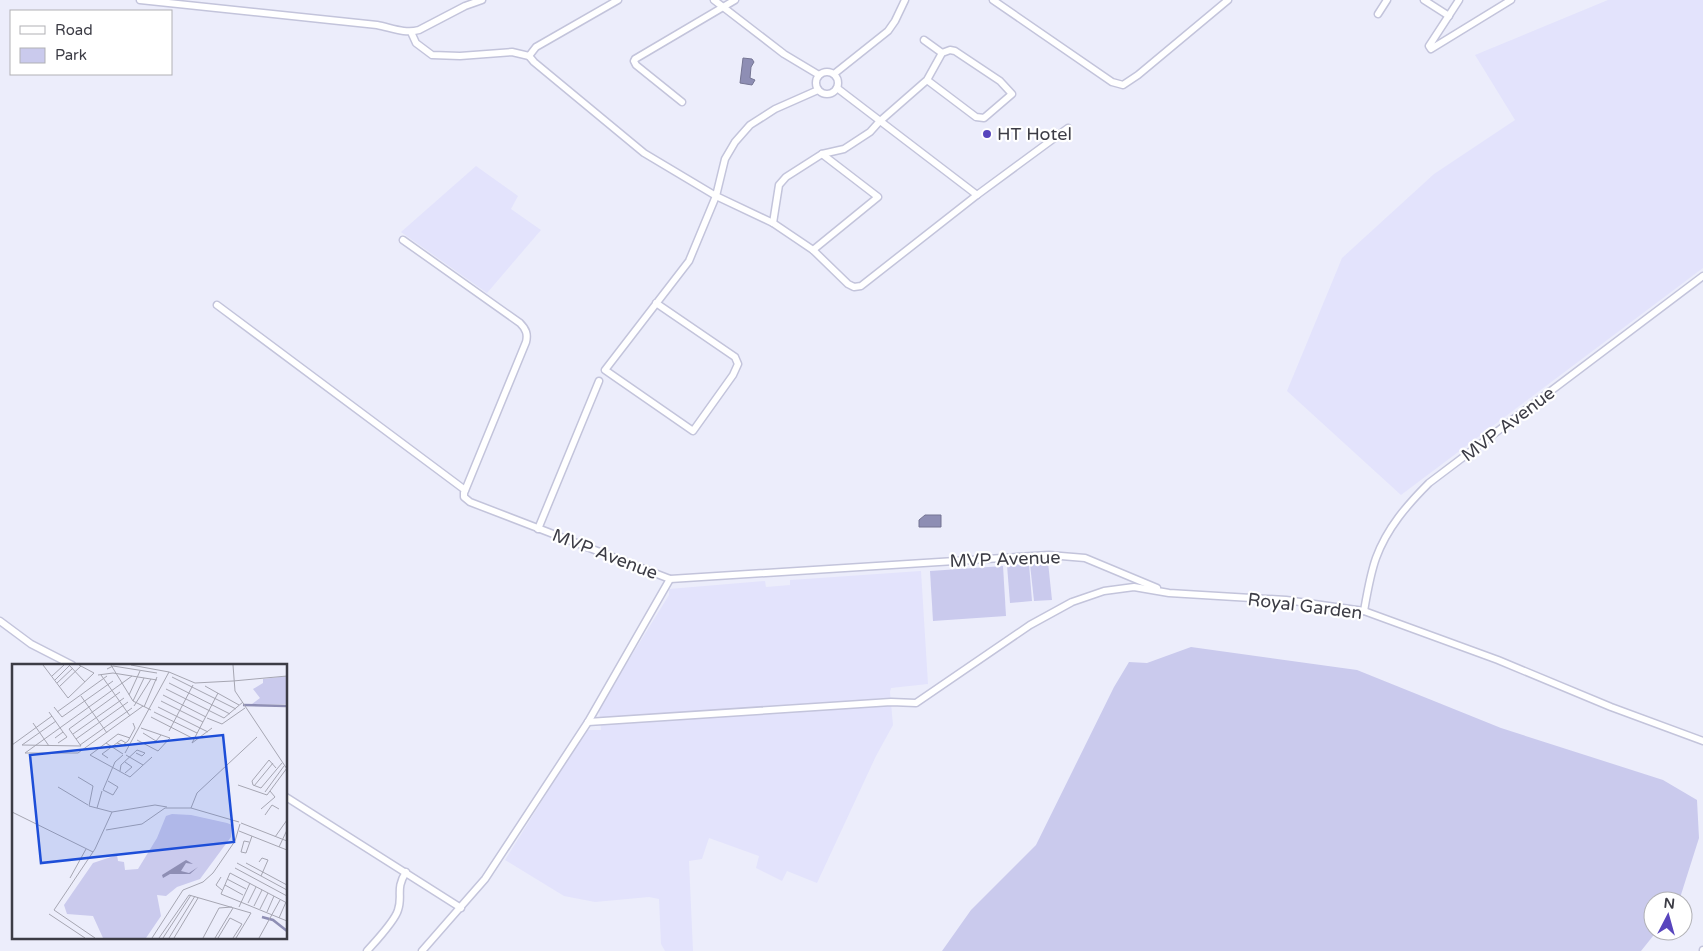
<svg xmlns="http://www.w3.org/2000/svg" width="1703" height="951" viewBox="0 0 1703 951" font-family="'Varela Round',sans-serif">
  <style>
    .built { fill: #e3e3fc }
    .green { fill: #cacaed }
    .water { fill: #8e8eb4; stroke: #757593 }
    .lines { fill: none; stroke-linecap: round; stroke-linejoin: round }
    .street-casing { stroke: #c3c4db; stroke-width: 9 }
    .street { stroke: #fff; stroke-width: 6 }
    .poi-dot { fill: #5845bd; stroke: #fff; stroke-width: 2 }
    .labels { text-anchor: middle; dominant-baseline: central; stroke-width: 4.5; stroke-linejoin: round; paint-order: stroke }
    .poi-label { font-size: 18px; fill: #3c3c45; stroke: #fff; text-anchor: start }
    .street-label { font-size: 18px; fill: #3c3c45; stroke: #fff }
    .inset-river { fill: none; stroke: #8e8eb4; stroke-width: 2.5 }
    .inset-road { fill: none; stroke: #a6a6b2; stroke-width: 1 }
    .view { fill: #1d4ed8; fill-opacity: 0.15; stroke: #1d4ed8; stroke-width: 2.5 }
    .inset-edge { fill: none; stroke: #3c3c45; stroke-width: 2.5 }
  </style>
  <rect width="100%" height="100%" fill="#ecedfb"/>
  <!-- built -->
  <g class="built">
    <path d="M 1608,0 L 1703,0 L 1703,268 L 1401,495 L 1287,391 L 1342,258 L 1434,174 L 1515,120 L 1475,55 Z"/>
    <path d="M 476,166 L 518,196 L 511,209 L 541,230 L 487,293 L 401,232 Z"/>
    <path d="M 921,571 L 928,684 L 891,688 L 890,692 L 893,725 L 876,756 L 817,883 L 787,871 L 782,881 L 756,868 L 759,856 L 709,838 L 702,859 L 689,861 L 693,951 L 665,951 L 661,944 L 659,899 L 649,897 L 595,902 L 564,896 L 505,860 L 586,730 L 601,730 L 599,708 L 669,595 L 669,589 L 765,581 L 766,587 L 790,585 L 790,580 Z"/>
  </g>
  <!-- green -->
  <g class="green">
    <path d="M 1048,562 L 1052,600 L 1034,601 L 1030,564 Z"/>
    <path d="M 1029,564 L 1032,601 L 1010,603 L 1007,565 Z"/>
    <path d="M 1003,566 L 1006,616 L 933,621 L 930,571 Z"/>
    <path d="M 1191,647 L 1357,670 L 1501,728 L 1663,780 L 1697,800 L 1699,838 L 1679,901 L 1653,901 L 1653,931 L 1657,931 L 1641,951 L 942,951 L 971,910 L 1036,845 L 1114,687 L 1129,662 L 1147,663 Z"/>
  </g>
  <!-- water -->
  <g class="water">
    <path d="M 743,58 L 752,59 L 754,62 L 751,67 L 750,78 L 755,80 L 752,85 L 740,83 Z"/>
    <path d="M 925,515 L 941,515 L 941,527 L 919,527 L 919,520 Z"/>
  </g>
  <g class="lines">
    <!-- street casing -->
    <g class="street-casing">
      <g id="street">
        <path d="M 140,0 L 377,25 C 392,28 405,34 419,30 L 465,6 L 482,0"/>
        <path d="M 618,0 L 536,47 L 529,56 L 534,62 L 644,153 L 716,196 L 773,223 L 813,250 L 848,284 L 854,287 L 861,286 L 977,195 L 1068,128"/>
        <path d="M 714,0 L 784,54 L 819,75"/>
        <path d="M 993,0 L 1112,82 L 1123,85 L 1138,75 L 1228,0"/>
        <path d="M 1424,0 L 1449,16"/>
        <path d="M 1459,0 L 1429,46 L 1431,49 L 1511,0"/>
        <path d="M 1378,14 L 1387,0"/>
        <path d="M 411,32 L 416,43 L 432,55 L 460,56 L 512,52 L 529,56"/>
        <path d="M 924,40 L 942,53"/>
        <circle cx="827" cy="83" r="11"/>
        <path d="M 834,74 L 888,31 L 895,21 L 905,0"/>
        <path d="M 837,88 L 977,195"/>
        <path d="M 682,102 L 636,65 L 634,61 L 635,59 L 735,0"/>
        <path d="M 773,223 L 779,185 L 786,177 L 822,154 L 844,149 L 870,132 L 879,122 L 927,80 L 942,53 L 950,50 L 955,51 L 1000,81 L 1012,94 L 984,118 L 976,117 L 927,80"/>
        <path d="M 403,240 L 520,323 C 526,329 528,334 526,342 L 464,493 L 464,497 L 470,502 L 670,579 L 1049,555 L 1085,558 L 1157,588"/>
        <path d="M 813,250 L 878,197 L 822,154"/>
        <path d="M 656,303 L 735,357 L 738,364 L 733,375 L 693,431 L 605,370 L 689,261 L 716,196 L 725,159 L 735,142 L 750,125 L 775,109 L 818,90"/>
        <path d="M 217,305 L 465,490"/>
        <path d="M 538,529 L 599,381"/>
        <path d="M 1364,611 C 1367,594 1370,575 1376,558 C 1387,528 1407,505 1429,483 L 1703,276"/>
        <path d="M 0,621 L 31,644 L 72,665"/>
        <path d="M 588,722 L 891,702 L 916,703 L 1030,625 L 1072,602 L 1104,591 L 1134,587 L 1169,593 L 1286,600 L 1364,611 L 1498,660 L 1611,707 L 1703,741"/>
        <path d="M 286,797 L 461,908"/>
        <path d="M 367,951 C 375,942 395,921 398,910 C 403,896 395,889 406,872"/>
        <path d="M 422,951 L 485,879 L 588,722 L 670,579"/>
        <path d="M 1703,951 L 1703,950"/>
      </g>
    </g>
    <!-- street -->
    <use href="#street" class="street"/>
  </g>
  <!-- markers -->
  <circle class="poi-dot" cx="987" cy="134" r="5"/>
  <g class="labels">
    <!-- poi labels -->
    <g class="poi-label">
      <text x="997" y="134">HT Hotel</text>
    </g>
    <!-- street labels -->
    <g class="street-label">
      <text transform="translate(1508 424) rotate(-37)">MVP Avenue</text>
      <text transform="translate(605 554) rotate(21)">MVP Avenue</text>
      <text transform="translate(1005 559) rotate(-2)">MVP Avenue</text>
      <text transform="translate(1305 606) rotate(7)">Royal Garden</text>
    </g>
  </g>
  <!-- overview -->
  <g transform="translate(12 664)">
    <rect width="275" height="275" fill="#ecedfb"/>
    <path d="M 275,12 L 275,40 L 240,40 L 248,34 L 241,25 L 251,19 L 251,15 ZM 160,150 L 179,151 L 215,159 L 220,161 L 219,173 L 188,215 L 165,223 L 154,232 L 145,231 L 149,252 L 134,274 L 91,274 L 81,252 L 55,250 L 52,241 L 81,199 L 105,191 L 106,197 L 112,198 L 113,206 L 126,205 L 145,174 L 154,152 Z" fill="#cacaed"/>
    <path d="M 174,196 L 181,200 L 174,199 L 169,207 L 177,209 L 186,203 L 178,210 L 158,210 L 151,214 L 150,211 Z" fill="#8e8eb4"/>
    <path class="inset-river" d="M 231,41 L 275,42M 250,253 L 261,256 L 275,267"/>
    <path class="inset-road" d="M 31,1 L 56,34 L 82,9 L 67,1M 57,1 L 73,18M 99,1 L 121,37 L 139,46M 119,1 L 157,8 L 183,19 L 221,17M 221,1 L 223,27 L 275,105M 95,5 L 101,2 L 145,9M 86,11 L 101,9 L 145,16M 89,11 L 118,52M 40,12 L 52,1M 120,12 L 13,89 L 66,89 L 131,42M 160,13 L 224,45M 43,16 L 58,1M 221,17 L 275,12M 45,19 L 61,4M 157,19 L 218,50M 193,22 L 227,41M 47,23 L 69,2M 154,25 L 212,54 L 231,38M 117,31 L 128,7M 151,31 L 194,53M 69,32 L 95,69M 121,37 L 132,14M 149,37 L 191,58M 122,42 L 139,15M 42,43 L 50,53 L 101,17M 132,43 L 145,13M 146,43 L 196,68M 37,48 L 51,68 L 43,74M 45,48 L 95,12M 142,48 L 185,69M 139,53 L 182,75M 195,54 L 210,60 L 233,44M 44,57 L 10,81 L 69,82M 21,59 L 37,82M 200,64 L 180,79 L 206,29M 157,67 L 181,21M 131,69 L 144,77 L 149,71M 61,70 L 112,34M 118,74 L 106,70 L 78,91 L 118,113 L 140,93M 64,75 L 116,38M 125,76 L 146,87 L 158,74 L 129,64M 46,79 L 55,73 L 51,68M 94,79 L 111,90M 105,79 L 111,81 L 116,77 L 123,64 L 121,59M 0,81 L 40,52M 68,81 L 120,44M 69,82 L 57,65 L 108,28M 113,89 L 157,8M 114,91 L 131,101M 96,94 L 90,90 L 109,76 L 114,79M 113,98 L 120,103 L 113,109M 264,104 L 257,96 L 240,117 L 241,121 L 249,124 L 270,99M 108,107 L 109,101 L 125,86 L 133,89 L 130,92 L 124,89M 66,113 L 81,122 L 77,142 L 100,148 L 143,141 L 155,143M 96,117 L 106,123 L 101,131 L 91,126 L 103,98 L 111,91M 226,121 L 255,131 L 275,104M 242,122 L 261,99M 46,123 L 76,141M 253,128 L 272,102M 85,144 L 90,127M 179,144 L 185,129 L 245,73M 249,145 L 263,133 L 258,127M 0,148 L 81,188M 253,151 L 260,141 L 267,145M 229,159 L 275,177M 94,166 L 130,160 L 153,144 L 179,144 L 227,158M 227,167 L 275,186M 263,173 L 275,156M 237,178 L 232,177 L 229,188 L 234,189 L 240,172M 267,183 L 275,166M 247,198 L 250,194 L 256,196 L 249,212M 225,199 L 275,226M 234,199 L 275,221M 223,204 L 275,232M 209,213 L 204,221 L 210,226M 58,214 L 74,185M 215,215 L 234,225M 213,221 L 231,231M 236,239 L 244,223M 275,239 L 218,209 L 209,230 L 275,257M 242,242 L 250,226M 227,243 L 238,219M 248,245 L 256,229M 255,248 L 262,232M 37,250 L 73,274M 267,254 L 274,238M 83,274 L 42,246 L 83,185 L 100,148M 140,274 L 171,226 L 191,218 L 201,209 L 223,177 L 228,160M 147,274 L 177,231 L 239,249 L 224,274M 151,274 L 179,231M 157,274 L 183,232M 162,274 L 186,234M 191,274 L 207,244 L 220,243M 203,274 L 221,244M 206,274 L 218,254 L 230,260 L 221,274M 247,274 L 268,236"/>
    <path class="view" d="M 211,71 L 222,178 L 29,199 L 18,91 Z"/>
    <rect width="275" height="275" class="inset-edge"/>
  </g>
  <!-- legend -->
  <rect x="10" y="10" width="162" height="65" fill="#ffffff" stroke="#b1b1b5"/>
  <rect x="20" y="26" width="25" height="8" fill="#ffffff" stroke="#b1b1b5"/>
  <text x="55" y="35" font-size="15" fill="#3c3c45">Road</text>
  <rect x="20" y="48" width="25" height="15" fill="#cacaed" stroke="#b1b1b5"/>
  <text x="55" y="60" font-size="15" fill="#3c3c45">Park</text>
  <!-- north arrow -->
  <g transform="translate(1668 916) rotate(6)"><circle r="24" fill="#ffffff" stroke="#b1b1b5"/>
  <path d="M0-4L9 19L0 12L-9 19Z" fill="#5845bd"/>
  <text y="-8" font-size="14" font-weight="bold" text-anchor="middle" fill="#3c3c45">N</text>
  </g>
</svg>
